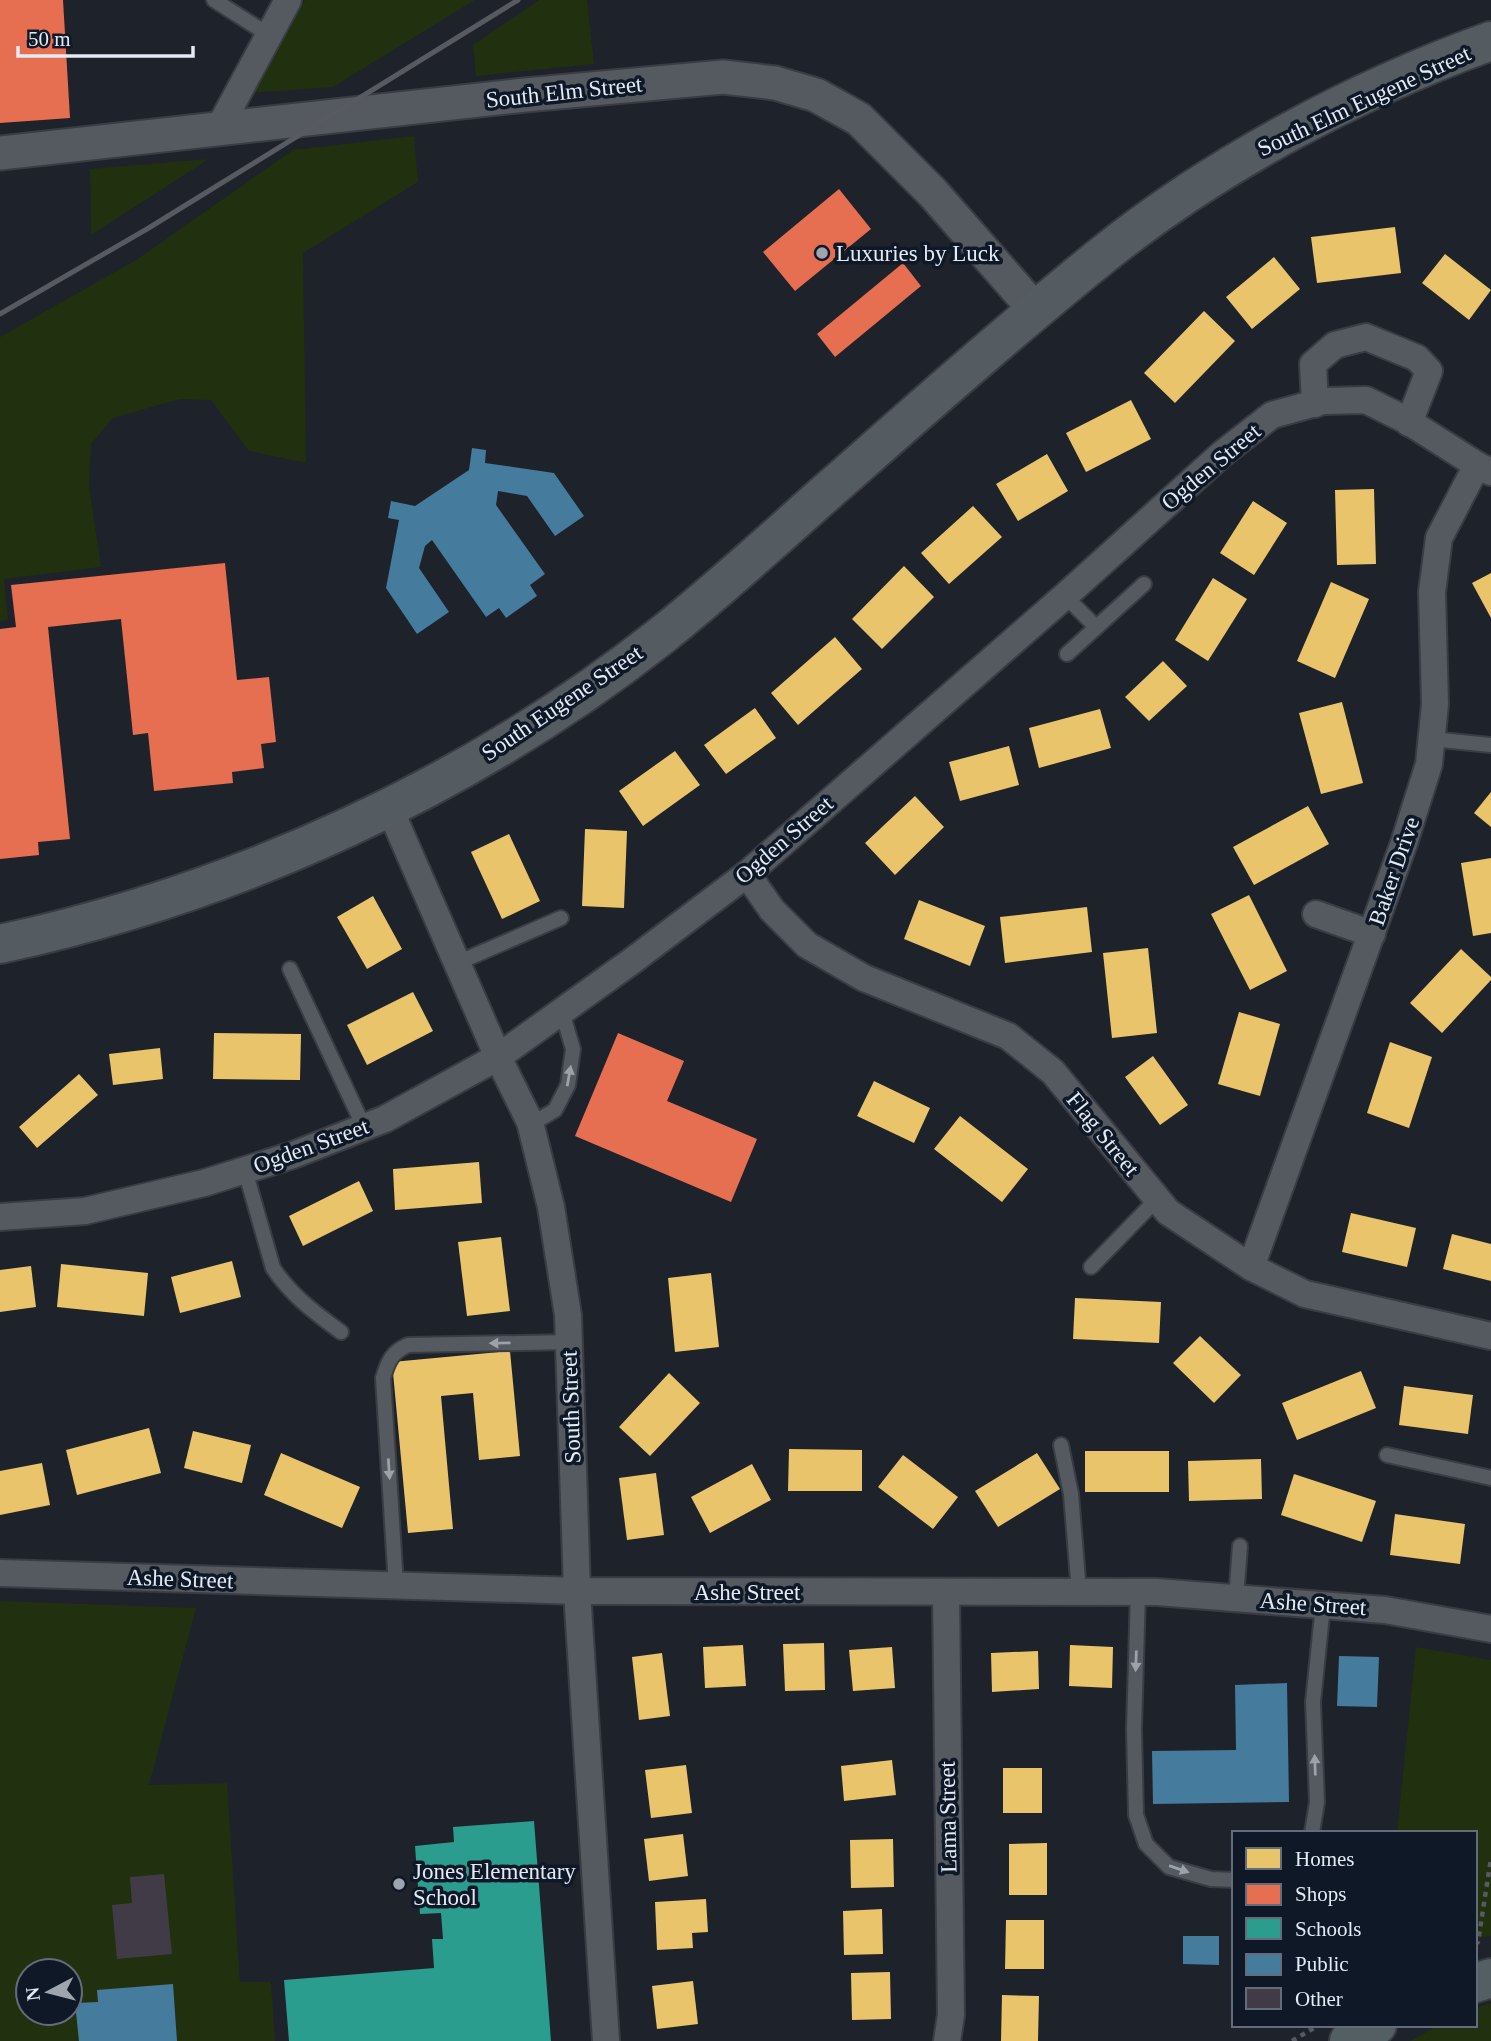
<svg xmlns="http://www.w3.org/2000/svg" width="1491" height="2041" viewBox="0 0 1491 2041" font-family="'Times New Roman',serif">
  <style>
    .green { fill: #21300f; fill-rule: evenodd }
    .homes { fill: #e9c46a }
    .shops { fill: #e76f51 }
    .schools { fill: #2a9d8f }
    .public { fill: #457b9d }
    .building { fill: #413b48 }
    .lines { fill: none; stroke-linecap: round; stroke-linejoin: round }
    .service-casing { stroke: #393c44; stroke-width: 18 }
    .minor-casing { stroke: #393c44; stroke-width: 30 }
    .tertiary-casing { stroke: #393c44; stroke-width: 37 }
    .secondary-casing { stroke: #393c44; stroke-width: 42 }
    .primary-casing { stroke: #393c44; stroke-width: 42 }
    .path { stroke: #565961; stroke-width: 4.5; stroke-dasharray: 5 5; stroke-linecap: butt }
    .service { stroke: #555960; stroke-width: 14 }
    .minor { stroke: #555960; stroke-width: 26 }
    .tertiary { stroke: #555960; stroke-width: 33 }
    .secondary { stroke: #555c61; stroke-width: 38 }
    .primary { stroke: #545f63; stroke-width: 38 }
    .rail { stroke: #575a61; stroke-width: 5 }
    .oneway { fill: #9ca2ab }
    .poi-dot { fill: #9fa5af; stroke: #0f1827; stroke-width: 2.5 }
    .labels { text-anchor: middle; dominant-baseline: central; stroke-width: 7; stroke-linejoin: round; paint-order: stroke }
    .street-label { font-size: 23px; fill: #e4ebf6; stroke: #0f1827 }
    .poi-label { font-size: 23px; fill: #e4ebf6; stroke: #0f1827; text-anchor: start }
  </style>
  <rect width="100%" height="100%" fill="#1e222b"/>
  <!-- green -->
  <g class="green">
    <path d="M 305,0 L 475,0 L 333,87 L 252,93 Z"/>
    <path d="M 539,0 L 587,0 L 594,64 L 476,76 L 473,45 Z"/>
    <path d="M 414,136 L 418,182 L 303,253 L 306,463 L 249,451 L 211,400 L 180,399 L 113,418 L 91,444 L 89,487 L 101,567 L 4,579 L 8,620 L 0,621 L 0,337 L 136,260 L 293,150 Z"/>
    <path d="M 209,159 L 91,235 L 90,169 Z"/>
    <path d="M 0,1601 L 196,1608 L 149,1785 L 227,1783 L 240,1982 L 271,1982 L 275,2041 L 0,2041 ZM 28,1971 L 70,1971 L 70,2013 L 28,2013 Z"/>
    <path d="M 1416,1647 L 1491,1660 L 1491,1936 L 1475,1939 L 1475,1833 L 1397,1833 Z"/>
    <path d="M 1491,2003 L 1491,2041 L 1410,2041 L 1439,2025 L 1475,2025 L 1475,2008 Z"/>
  </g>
  <!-- homes -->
  <g class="homes">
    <path d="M 1395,227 L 1401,273 L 1317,283 L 1311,237 Z"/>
    <path d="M 1445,254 L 1491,290 L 1469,320 L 1422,283 Z"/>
    <path d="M 1274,257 L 1300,289 L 1252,329 L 1226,297 Z"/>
    <path d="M 1204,311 L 1235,341 L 1175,403 L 1144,373 Z"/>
    <path d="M 1131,400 L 1151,439 L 1086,472 L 1066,433 Z"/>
    <path d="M 1047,454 L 1068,491 L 1018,521 L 996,484 Z"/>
    <path d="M 1374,489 L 1376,564 L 1337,565 L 1335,490 Z"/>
    <path d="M 1253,501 L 1287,523 L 1254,575 L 1220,553 Z"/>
    <path d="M 973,506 L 1002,537 L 949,584 L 921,553 Z"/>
    <path d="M 904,566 L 934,597 L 882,649 L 852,619 Z"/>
    <path d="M 1491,573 L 1491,618 L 1472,583 Z"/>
    <path d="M 1213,578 L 1247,599 L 1208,661 L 1175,640 Z"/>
    <path d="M 1331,582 L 1369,599 L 1335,678 L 1297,661 Z"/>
    <path d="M 835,637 L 862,669 L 798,725 L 771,693 Z"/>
    <path d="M 1163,661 L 1187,686 L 1149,721 L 1125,697 Z"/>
    <path d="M 1342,702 L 1363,783 L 1321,794 L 1299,713 Z"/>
    <path d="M 755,708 L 776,738 L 726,774 L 704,745 Z"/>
    <path d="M 1100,709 L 1111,748 L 1039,768 L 1029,728 Z"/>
    <path d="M 1009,746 L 1019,785 L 960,801 L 949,762 Z"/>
    <path d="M 675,751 L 700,785 L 643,826 L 619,791 Z"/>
    <path d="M 1491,792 L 1491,827 L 1474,813 Z"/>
    <path d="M 915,796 L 944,827 L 895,875 L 865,843 Z"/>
    <path d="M 1308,806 L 1329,844 L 1254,885 L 1233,847 Z"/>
    <path d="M 585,829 L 627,831 L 624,908 L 582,906 Z"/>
    <path d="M 509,834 L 540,901 L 502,919 L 471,852 Z"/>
    <path d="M 1491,858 L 1491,933 L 1473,936 L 1461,863 Z"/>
    <path d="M 1249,895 L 1287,971 L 1250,990 L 1211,914 Z"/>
    <path d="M 373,896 L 402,949 L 367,969 L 337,917 Z"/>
    <path d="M 919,900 L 985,926 L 970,966 L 904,939 Z"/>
    <path d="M 1087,907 L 1092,952 L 1005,963 L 1000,917 Z"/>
    <path d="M 1148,948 L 1157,1033 L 1112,1038 L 1103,953 Z"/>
    <path d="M 1461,949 L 1491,977 L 1491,980 L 1442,1033 L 1410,1003 Z"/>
    <path d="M 413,992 L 433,1031 L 367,1065 L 347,1025 Z"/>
    <path d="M 1239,1012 L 1280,1024 L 1260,1096 L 1218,1084 Z"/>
    <path d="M 214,1033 L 301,1034 L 300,1080 L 213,1079 Z"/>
    <path d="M 1390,1042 L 1432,1057 L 1409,1128 L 1367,1113 Z"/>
    <path d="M 160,1048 L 163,1079 L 113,1085 L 109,1054 Z"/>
    <path d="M 1153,1056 L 1188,1105 L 1160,1125 L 1125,1077 Z"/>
    <path d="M 79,1074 L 98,1095 L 37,1148 L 19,1127 Z"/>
    <path d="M 874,1081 L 930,1108 L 914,1143 L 857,1116 Z"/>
    <path d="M 960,1116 L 1028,1169 L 1002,1202 L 934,1149 Z"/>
    <path d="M 479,1162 L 482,1203 L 395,1210 L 393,1169 Z"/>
    <path d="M 359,1181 L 373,1211 L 303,1246 L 289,1216 Z"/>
    <path d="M 1351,1213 L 1416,1228 L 1407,1267 L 1342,1252 Z"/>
    <path d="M 1452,1234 L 1491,1244 L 1491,1281 L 1443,1269 Z"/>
    <path d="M 501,1237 L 510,1311 L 467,1316 L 458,1242 Z"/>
    <path d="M 232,1261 L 241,1297 L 180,1313 L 171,1277 Z"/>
    <path d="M 61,1264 L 148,1273 L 144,1316 L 57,1307 Z"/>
    <path d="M 31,1266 L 36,1307 L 0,1312 L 0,1270 Z"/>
    <path d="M 711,1273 L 719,1347 L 675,1352 L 668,1278 Z"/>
    <path d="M 1075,1298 L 1161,1302 L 1159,1343 L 1073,1339 Z"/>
    <path d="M 1200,1336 L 1241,1375 L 1214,1403 L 1173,1363 Z"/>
    <path d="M 510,1351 L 520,1456 L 479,1460 L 473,1393 L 441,1396 L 453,1529 L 408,1533 L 392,1362 Z"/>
    <path d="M 1361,1371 L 1376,1408 L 1297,1440 L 1282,1403 Z"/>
    <path d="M 669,1373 L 700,1403 L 650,1456 L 619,1427 Z"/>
    <path d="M 1404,1386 L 1473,1395 L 1468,1434 L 1399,1425 Z"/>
    <path d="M 149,1428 L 161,1473 L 77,1495 L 66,1450 Z"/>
    <path d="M 193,1431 L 251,1445 L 242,1483 L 184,1468 Z"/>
    <path d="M 789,1449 L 862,1450 L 862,1491 L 788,1491 Z"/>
    <rect x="1085" y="1451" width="84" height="41"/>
    <path d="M 281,1453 L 360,1487 L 342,1528 L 264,1495 Z"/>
    <path d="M 1037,1453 L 1060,1489 L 998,1527 L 975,1491 Z"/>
    <path d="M 903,1455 L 958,1497 L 933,1529 L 878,1487 Z"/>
    <path d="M 1261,1459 L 1262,1499 L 1189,1501 L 1188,1461 Z"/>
    <path d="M 42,1463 L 50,1505 L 0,1515 L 0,1471 Z"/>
    <path d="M 752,1464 L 771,1500 L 710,1533 L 691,1497 Z"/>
    <path d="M 656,1473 L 664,1535 L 627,1540 L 619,1478 Z"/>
    <path d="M 1294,1474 L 1376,1501 L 1362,1542 L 1281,1515 Z"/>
    <path d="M 1395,1514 L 1465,1524 L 1460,1564 L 1390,1555 Z"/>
    <path d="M 824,1643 L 825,1690 L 785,1691 L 783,1644 Z"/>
    <path d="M 743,1645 L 746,1686 L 705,1688 L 703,1647 Z"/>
    <path d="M 1070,1645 L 1113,1647 L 1112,1688 L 1069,1686 Z"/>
    <path d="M 892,1647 L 895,1688 L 853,1691 L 849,1650 Z"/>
    <path d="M 1038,1651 L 1039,1689 L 992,1692 L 991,1653 Z"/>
    <path d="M 662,1653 L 670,1716 L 639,1720 L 632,1657 Z"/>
    <path d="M 892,1760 L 896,1795 L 844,1801 L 841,1766 Z"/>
    <path d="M 686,1765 L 692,1813 L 651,1818 L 645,1770 Z"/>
    <rect x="1003" y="1768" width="39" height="45"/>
    <path d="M 683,1834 L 688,1876 L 649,1881 L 644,1839 Z"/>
    <path d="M 893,1839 L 894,1887 L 851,1888 L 850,1840 Z"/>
    <path d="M 1047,1843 L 1047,1895 L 1009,1895 L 1009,1844 Z"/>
    <path d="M 706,1899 L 708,1932 L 692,1933 L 693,1948 L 657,1950 L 655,1902 Z"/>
    <path d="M 882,1909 L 883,1954 L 844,1955 L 843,1911 Z"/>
    <path d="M 1006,1920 L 1044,1920 L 1044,1969 L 1005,1969 Z"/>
    <path d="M 890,1972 L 891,2019 L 852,2020 L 851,1973 Z"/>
    <path d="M 693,1981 L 698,2024 L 657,2029 L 652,1986 Z"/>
    <path d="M 1002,1995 L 1039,1996 L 1038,2041 L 1001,2041 Z"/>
  </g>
  <!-- shops -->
  <g class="shops">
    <path d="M 0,0 L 63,0 L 70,118 L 0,123 Z"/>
    <path d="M 839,189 L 871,229 L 795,291 L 763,252 Z"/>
    <path d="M 903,263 L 921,286 L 835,357 L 817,334 Z"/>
    <path d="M 225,563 L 237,680 L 269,677 L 276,742 L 261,744 L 264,768 L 232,772 L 233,783 L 154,791 L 148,733 L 133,735 L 121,619 L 48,627 L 70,839 L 38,842 L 39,855 L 0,859 L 0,629 L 16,627 L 11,585 Z"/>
    <path d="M 618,1033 L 684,1061 L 667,1101 L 757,1139 L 731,1202 L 575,1136 Z"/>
  </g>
  <!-- schools -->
  <path class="schools" d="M 534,1821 L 551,2041 L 289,2041 L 284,1980 L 434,1968 L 432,1939 L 443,1939 L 441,1913 L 420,1914 L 415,1846 L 454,1842 L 453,1827 Z"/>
  <!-- public -->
  <g class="public">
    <path d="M 472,448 L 486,450 L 485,463 L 554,473 L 584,516 L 555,536 L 527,496 L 498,491 L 496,505 L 545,574 L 530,585 L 537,596 L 506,618 L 499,608 L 486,617 L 432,540 L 425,546 L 419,568 L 449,612 L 417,634 L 386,588 L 399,520 L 388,518 L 391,501 L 415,506 L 469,470 Z"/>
    <path d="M 1339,1656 L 1379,1657 L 1377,1707 L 1337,1706 Z"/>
    <path d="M 1287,1683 L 1289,1802 L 1153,1804 L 1152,1751 L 1236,1750 L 1235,1685 Z"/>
    <path d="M 1183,1936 L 1219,1936 L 1219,1965 L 1183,1964 Z"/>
    <path d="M 173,1984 L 177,2041 L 79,2041 L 75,2003 L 98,2002 L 97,1990 Z"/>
  </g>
  <!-- building -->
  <path class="building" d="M 164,1874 L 172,1954 L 117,1959 L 112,1905 L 132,1903 L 130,1877 Z"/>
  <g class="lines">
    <!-- service casing -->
    <g class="service-casing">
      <g id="service">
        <path d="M 214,0 L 269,35"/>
        <path d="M 1065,596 L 1096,627"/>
        <path d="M 1067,654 L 1144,584"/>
        <path d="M 1431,739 L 1491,745"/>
        <path d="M 457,963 L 561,918"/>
        <path d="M 290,969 L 364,1127"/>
        <path d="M 530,1125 L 555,1110 L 568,1085 L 573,1049 L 562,1012"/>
        <path d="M 245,1170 L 273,1268 C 291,1295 315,1313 341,1332"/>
        <path d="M 1091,1267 L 1157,1199"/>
        <path d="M 1061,1445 L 1071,1494 L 1079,1592"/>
        <path d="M 1387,1455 L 1491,1478"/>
        <path d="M 396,1586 L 383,1378 C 388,1361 392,1352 408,1345 L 569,1342"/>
        <path d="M 1138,1592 L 1134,1729 L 1136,1815 L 1146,1844 L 1169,1867 L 1211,1879 L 1234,1880"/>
        <path d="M 1236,1598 L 1240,1546"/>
        <path d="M 1312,1833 L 1317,1802 L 1313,1702 L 1323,1605"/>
      </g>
    </g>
    <!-- minor casing -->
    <g class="minor-casing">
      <g id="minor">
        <path d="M 218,130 L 288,0"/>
        <path d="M 1315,404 L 1313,364 L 1335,345 L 1366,337 L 1417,358 L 1429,371 L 1409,423"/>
        <path d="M 389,807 L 498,1057 L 530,1122 L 551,1207 L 568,1315 L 577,1591 L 606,2041"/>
        <path d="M 747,874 L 772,910 L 807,945 L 864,978 L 1008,1036 L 1053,1072 L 1168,1212 L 1251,1267 L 1305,1294 L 1491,1336"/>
        <path d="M 1316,914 L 1372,934"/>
        <path d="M 0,1217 L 85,1211 L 204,1183 L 293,1155 L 385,1119 L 498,1057 L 632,961 L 747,874 L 1065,596 L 1222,454 L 1272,415 L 1323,401 L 1366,400 L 1406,420 L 1477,465 L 1491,472"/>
        <path d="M 1251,1267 L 1404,843 L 1429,764 L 1435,704 L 1432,592 L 1439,538 L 1477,465"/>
        <path d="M 0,1573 L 577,1591 L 1157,1592 L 1385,1610 L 1491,1629"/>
        <path d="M 946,1592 L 951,2015 L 947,2041"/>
      </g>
    </g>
    <!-- tertiary casing -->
    <g class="tertiary-casing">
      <path id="tertiary" d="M 0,153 L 525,95 L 723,77 L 775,83 L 816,95 L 859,119 L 933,193 L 1037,312"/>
    </g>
    <!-- secondary casing -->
    <g class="secondary-casing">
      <path id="secondary" d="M 0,944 C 237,893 471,786 661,636 C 719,590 773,540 828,491 C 919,411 1010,330 1104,254 C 1215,165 1357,89 1491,41"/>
    </g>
    <!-- primary casing -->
    <g class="primary-casing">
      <g id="primary">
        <path d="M 1475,1983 L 1491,1978"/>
        <path d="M 1349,2041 L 1377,2025"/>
      </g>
    </g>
    <!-- path -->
    <g class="path">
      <path d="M 1475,1945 L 1478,1942 L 1491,1858"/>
      <path d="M 1292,2041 L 1319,2025"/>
    </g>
    <!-- service -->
    <use href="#service" class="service"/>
    <!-- minor -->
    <use href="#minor" class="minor"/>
    <!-- tertiary -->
    <use href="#tertiary" class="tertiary"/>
    <!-- secondary -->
    <use href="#secondary" class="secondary"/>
    <!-- primary -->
    <use href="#primary" class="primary"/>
    <!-- rail -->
    <path class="rail" d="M 0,314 L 147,229 L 518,0"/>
  </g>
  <!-- one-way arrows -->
  <defs><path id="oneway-solid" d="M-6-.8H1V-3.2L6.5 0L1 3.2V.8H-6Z" transform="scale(1.75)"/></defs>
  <g class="oneway">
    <use href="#oneway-solid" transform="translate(569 1076) rotate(-80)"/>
    <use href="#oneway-solid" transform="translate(500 1343) rotate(179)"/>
    <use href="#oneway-solid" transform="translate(389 1469) rotate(86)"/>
    <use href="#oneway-solid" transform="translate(1136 1661) rotate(92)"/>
    <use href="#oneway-solid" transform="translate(1315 1765) rotate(-92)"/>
    <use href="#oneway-solid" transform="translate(1179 1869) rotate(19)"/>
  </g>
  <!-- markers -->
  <g class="poi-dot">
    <circle cx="822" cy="253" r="7"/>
    <circle cx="399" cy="1884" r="7"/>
  </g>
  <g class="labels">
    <!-- street labels -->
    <g class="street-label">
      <text transform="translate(564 92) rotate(-6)">South Elm Street</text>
      <text transform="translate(1364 101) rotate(-25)">South Elm Eugene Street</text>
      <text transform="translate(1211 467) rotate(-40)">Ogden Street</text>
      <text transform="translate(562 703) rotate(-34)">South Eugene Street</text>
      <text transform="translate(784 840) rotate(-41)">Ogden Street</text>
      <text transform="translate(1394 871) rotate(-71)">Baker Drive</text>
      <text transform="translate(1103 1134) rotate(51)">Flag Street</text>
      <text transform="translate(311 1146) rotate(-20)">Ogden Street</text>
      <text transform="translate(571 1407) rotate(-92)">South Street</text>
      <text transform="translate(180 1579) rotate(2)">Ashe Street</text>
      <text x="747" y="1592">Ashe Street</text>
      <text transform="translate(1313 1604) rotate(4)">Ashe Street</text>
      <text transform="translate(948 1817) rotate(-91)">Lama Street</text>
    </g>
    <!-- poi labels -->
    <g class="poi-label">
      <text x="836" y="253">Luxuries by Luck</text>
      <text x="413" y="1871">Jones Elementary<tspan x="413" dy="26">School</tspan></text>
    </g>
  </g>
  <!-- legend -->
  <rect x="1232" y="1831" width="245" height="196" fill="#0f1827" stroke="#646c7a" stroke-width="2"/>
  <rect x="1246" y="1848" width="35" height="21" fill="#e9c46a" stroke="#646c7a" stroke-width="2"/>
  <text x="1295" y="1866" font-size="21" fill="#e4ebf6">Homes</text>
  <rect x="1246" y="1884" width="35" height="21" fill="#e76f51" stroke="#646c7a" stroke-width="2"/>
  <text x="1295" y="1901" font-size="21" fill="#e4ebf6">Shops</text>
  <rect x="1246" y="1918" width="35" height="21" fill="#2a9d8f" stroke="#646c7a" stroke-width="2"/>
  <text x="1295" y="1936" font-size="21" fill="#e4ebf6">Schools</text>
  <rect x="1246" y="1954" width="35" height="21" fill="#457b9d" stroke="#646c7a" stroke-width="2"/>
  <text x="1295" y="1971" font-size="21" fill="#e4ebf6">Public</text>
  <rect x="1246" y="1988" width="35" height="21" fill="#413b48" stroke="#646c7a" stroke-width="2"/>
  <text x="1295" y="2006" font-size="21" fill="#e4ebf6">Other</text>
  <!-- north arrow -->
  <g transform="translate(49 1992) rotate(263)"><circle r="33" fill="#0f1827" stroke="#646c7a" stroke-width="2"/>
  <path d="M0-5L12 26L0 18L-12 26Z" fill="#9fa5af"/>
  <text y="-10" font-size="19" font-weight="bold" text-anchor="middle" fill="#e4ebf6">N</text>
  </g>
  <!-- scale -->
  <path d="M18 46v10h175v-10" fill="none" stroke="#e4ebf6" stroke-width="3.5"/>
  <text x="28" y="46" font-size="21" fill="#e4ebf6" stroke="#0f1827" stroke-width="5" paint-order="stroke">50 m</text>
</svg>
